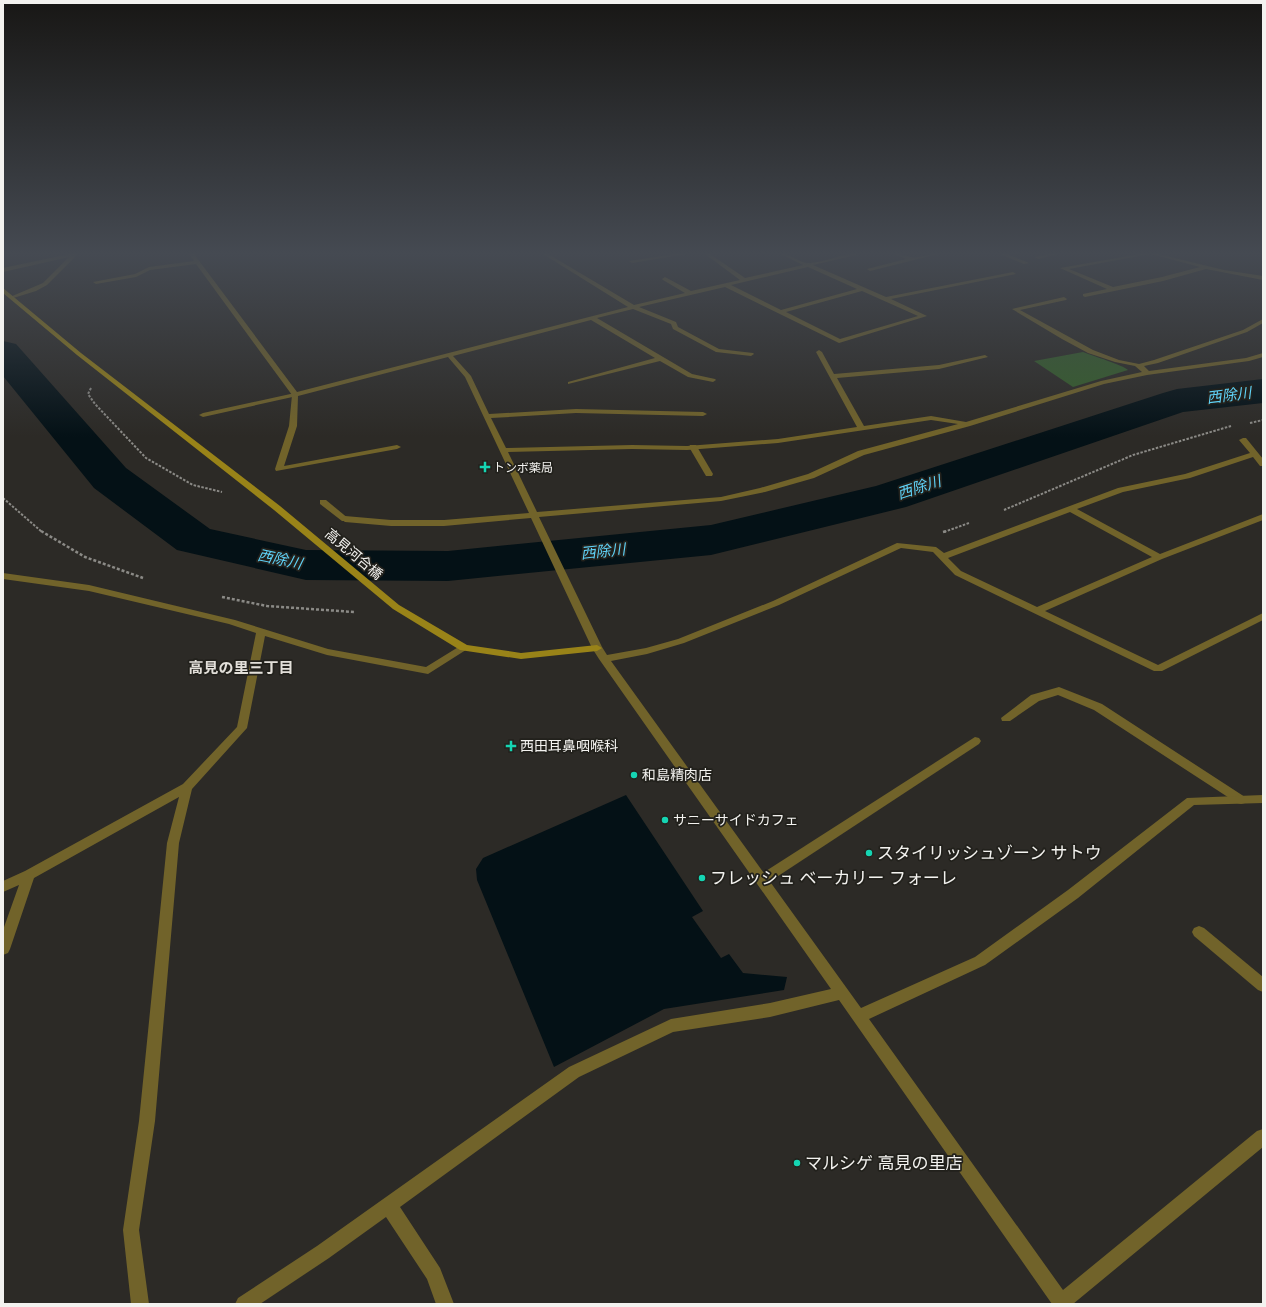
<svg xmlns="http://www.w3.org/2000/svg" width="1266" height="1307" viewBox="0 0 1266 1307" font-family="Lora,'Noto Sans JP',serif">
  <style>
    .green { fill: #355f2a }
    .water { fill: #041116 }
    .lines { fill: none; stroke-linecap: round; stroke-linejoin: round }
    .river { fill: #041116; fill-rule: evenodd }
    .path-far1 { stroke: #8b8a86; stroke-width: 2; stroke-dasharray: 2.5 1.5; stroke-linecap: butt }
    .path { stroke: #8b8a86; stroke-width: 2.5; stroke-dasharray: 3 2; stroke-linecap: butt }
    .lane { fill: #71632a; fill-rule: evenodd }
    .street { fill: #71632a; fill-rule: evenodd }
    .secondary { fill: #998318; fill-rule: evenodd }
    .poi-dot { fill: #15d5b3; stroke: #22211c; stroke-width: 1.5 }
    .labels { text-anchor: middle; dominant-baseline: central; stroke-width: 3.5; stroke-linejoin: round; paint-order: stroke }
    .far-poi-label { font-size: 12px; fill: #f3f2ef; stroke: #22211c; text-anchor: start }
    .street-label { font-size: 14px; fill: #f3f2ef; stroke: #22211c }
    .poi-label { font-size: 14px; fill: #f3f2ef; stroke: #22211c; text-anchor: start }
    .water-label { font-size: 15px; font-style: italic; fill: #5fd2f7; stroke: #22211c }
    .neighbourhood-label { font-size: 15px; font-weight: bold; fill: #e2dfd9; stroke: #22211c }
    .near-poi-label { font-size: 17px; fill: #f3f2ef; stroke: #22211c; text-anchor: start }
  </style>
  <rect width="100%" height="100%" fill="#2c2a26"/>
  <!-- green -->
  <path class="green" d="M 1083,352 C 1093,356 1123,365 1128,370 L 1073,387 L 1034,361 Z"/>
  <!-- water -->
  <path class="water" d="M 626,795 L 703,911 L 692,917 L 721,958 L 729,954 L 743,973 L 787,977 L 784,990 L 664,1009 L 554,1067 L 477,880 L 476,869 L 483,858 Z"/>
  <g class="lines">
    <!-- river -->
    <path class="river" d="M 3,341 L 16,344 L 126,468 L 210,529 L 306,550 L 448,551 L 711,525 L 876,486 L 1163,393 L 1177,389 L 1263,379 L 1263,403 L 1183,412 L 906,507 L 711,555 L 448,581 L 306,580 L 177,550 L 94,488 L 3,376 Z"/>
    <!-- path-far1 -->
    <g class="path-far1">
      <path d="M 91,388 L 88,394 L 95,404 L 146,458 L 193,485 L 222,492"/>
      <path d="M 1250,423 L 1263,420"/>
      <path d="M 3,498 L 42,532"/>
      <path d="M 1004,510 L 1133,455 L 1231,426"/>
      <path d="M 944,532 L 969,523"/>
    </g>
    <!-- path -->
    <g class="path">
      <path d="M 41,531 L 85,557 L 143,578"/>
      <path d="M 943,532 L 947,531"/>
      <path d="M 222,597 L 267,606 L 354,612"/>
    </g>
    <!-- lane -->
    <g class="lane">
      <path d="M 295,393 L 297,394 L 297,396 L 203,417 L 199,415 L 203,413 Z"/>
      <path d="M 690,445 L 696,445 L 713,474 L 712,476 L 706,476 L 689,447 Z"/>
      <path d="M 320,500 L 326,500 L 349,519 L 348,521 L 342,521 L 320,504 Z"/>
      <path d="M 1059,687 L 1102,704 L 1245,797 L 1247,800 L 1245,803 L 1241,804 L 1237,803 L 1094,710 L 1058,695 L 1039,701 L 1010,721 L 1002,721 L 1001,718 L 1031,695 Z"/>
      <path d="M 975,737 L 979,738 L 981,741 L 979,744 L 766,884 L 762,885 L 758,884 L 756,880 L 758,876 Z"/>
    </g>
    <!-- street -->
    <g class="street">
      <path d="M 69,254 L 78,254 L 47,285 L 36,291 L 10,299 L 10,297 L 43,283 L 69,257 L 3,272 L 3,268 Z"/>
      <path d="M 189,254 L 194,254 L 297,392 L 628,307 L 543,254 L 548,254 L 634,305 L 685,293 L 663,280 L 662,279 L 665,277 L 691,291 L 740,280 L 705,254 L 710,254 L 745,278 L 803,265 L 781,254 C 791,254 801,264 810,263 C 826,262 840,254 856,254 L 856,255 L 813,265 L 886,297 L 1013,272 L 1016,274 L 891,299 L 927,316 L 839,343 L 725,287 L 639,307 L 676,322 L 678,327 L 719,349 L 753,353 L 754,354 L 751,356 L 716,352 L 673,329 L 671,324 L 633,309 L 597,318 L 692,374 L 715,379 L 716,380 L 713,382 L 688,377 L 660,361 L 568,384 L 568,382 L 655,358 L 591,320 L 453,356 L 471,376 L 489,414 L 576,409 L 703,412 L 707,414 L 703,416 L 576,413 L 491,418 L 506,448 L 632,445 L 687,446 L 778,439 L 857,427 L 816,352 L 819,350 L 822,352 L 834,374 L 939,365 L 985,355 L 988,357 L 939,369 L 837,378 L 864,426 L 931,416 L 966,422 L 1101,381 L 1142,372 L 1135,366 L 1115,362 L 1088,353 L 1062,339 L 1012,309 L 1064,297 L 1067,299 L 1066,300 L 1020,310 L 1093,350 L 1119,360 L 1139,364 L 1154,360 L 1243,330 L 1263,319 L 1263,323 L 1247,332 L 1158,363 L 1144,366 L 1149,371 L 1246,358 L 1263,353 L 1263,357 L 1249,361 L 1147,375 L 1104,384 L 970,426 L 864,455 L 814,478 L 765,492 L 721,501 L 539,517 L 602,647 L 607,655 L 646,648 L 678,639 L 773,601 L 897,543 L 936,547 L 944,553 L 1118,488 L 1185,474 L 1250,453 L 1239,440 L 1243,438 L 1246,438 L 1263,459 L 1263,466 L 1260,466 L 1253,457 L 1190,478 L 1123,492 L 1077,509 L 1160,554 L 1263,514 L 1263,520 L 1162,559 L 1045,611 L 1158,665 L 1263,613 L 1263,620 L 1162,671 L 1154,671 L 955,575 L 933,552 L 901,548 L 779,605 L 684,643 L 647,654 L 611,661 L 861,1008 L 975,957 L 1068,890 L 1187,798 L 1263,795 L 1263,803 L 1194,805 L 1078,898 L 985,965 L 869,1019 L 1063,1290 L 1257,1131 L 1263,1129 L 1263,1147 L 1073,1304 L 1052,1304 L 839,1000 L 770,1017 L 673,1032 L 579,1077 L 400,1207 L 440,1268 L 454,1304 L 436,1304 L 427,1279 L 386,1217 L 329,1258 L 260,1304 L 235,1304 L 238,1298 L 317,1246 L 569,1067 L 671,1019 L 770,1003 L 831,989 L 599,659 L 592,648 L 531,518 L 444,526 L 391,526 L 345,522 L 341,519 L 345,516 L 391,520 L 444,520 L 529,513 L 465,377 L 448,357 L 298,396 L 297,426 L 284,466 L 397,445 L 401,447 L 397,449 L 276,471 L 275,469 L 289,426 L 292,395 L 196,264 L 150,270 L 136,277 L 96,284 L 93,282 L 135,274 L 149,267 L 194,261 ZM 808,267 L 857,289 L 781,310 L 731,285 ZM 862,291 L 918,316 L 840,339 L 786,312 ZM 931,420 L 958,424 L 858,451 L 808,474 L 760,488 L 721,497 L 537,512 L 508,452 L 632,449 L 687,450 L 778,443 ZM 1070,512 L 1152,557 L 1037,607 L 961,571 L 948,558 Z"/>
      <path d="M 675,254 L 686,254 L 632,263 L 629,261 Z"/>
      <path d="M 895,254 C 901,254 905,256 911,257 C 919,259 929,253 938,254 L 870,271 L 867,269 L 906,259 Z"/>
      <path d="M 1000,254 L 1007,254 L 1029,263 L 1024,264 Z"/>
      <path d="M 1049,254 L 1058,254 L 1038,259 L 1035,257 Z"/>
      <path d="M 1140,254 L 1150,254 L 1069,269 L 1113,287 L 1162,277 L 1200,267 L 1151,254 L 1158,254 L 1224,270 L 1263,276 L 1263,280 L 1206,269 L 1163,281 L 1085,297 L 1083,296 L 1083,294 L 1107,289 L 1060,268 Z"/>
      <path d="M 3,573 L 89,585 L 235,620 L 328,649 L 426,667 L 460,646 L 464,645 L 469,648 L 428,674 L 327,655 L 265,636 L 247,728 L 192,789 L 179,843 L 155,1121 L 139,1230 L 149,1304 L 131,1304 L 123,1230 L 139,1121 L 167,843 L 179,797 L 34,878 L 10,949 L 8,953 L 3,955 L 3,930 L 19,885 L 3,892 L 3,881 L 25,871 L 183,784 L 237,727 L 256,633 L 229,624 L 89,591 L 3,579 Z"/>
      <path d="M 1199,926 L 1204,928 L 1263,977 L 1263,992 L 1258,990 L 1194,936 L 1192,932 L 1194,928 Z"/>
    </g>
    <!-- secondary -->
    <path class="secondary" d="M 3,288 L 81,353 L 280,506 L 399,605 L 467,645 L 521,653 L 597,645 L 602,648 L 597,651 L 521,659 L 460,650 L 393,609 L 274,510 L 77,355 L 3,293 Z"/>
  </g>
  <!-- sky -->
  <linearGradient id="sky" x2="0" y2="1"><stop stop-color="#181715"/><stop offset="0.58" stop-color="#454a52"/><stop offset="1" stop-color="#454a52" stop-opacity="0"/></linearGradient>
  <rect width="1266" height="437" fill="url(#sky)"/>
  <!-- markers -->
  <g class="poi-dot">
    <path d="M483 461h4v4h4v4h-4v4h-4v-4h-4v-4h4z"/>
    <path d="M509 740h4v4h4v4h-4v4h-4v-4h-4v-4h4z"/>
    <circle cx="634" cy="775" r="4"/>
    <circle cx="665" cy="820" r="4"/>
    <circle cx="869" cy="853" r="4"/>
    <circle cx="702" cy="878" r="4"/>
    <circle cx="797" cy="1163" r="4"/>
  </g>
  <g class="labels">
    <!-- far-poi labels -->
    <g class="far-poi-label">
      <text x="493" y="467">トンボ薬局</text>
    </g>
    <!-- street labels -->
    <g class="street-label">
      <text transform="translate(354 554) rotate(40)">高見河合橋</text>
    </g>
    <!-- poi labels -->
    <g class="poi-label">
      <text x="520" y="746">西田耳鼻咽喉科</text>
      <text x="642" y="775">和島精肉店</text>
      <text x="673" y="820">サニーサイドカフェ</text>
    </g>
    <!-- water labels -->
    <g class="water-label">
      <text transform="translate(1229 395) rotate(-7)">西除川</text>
      <text transform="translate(919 487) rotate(-18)">西除川</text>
      <text transform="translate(603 551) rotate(-6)">西除川</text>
      <text transform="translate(280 559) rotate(12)">西除川</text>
    </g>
    <!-- neighbourhood labels -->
    <g class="neighbourhood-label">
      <text x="241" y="667">高見の里三丁目</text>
    </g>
    <!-- near-poi labels -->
    <g class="near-poi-label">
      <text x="877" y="853">スタイリッシュゾーン サトウ</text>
      <text x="710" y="878">フレッシュ ベーカリー フォーレ</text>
      <text x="805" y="1163">マルシゲ 高見の里店</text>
    </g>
  </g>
  <!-- border -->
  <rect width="1266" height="1307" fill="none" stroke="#f3f2ef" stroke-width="8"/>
</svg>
